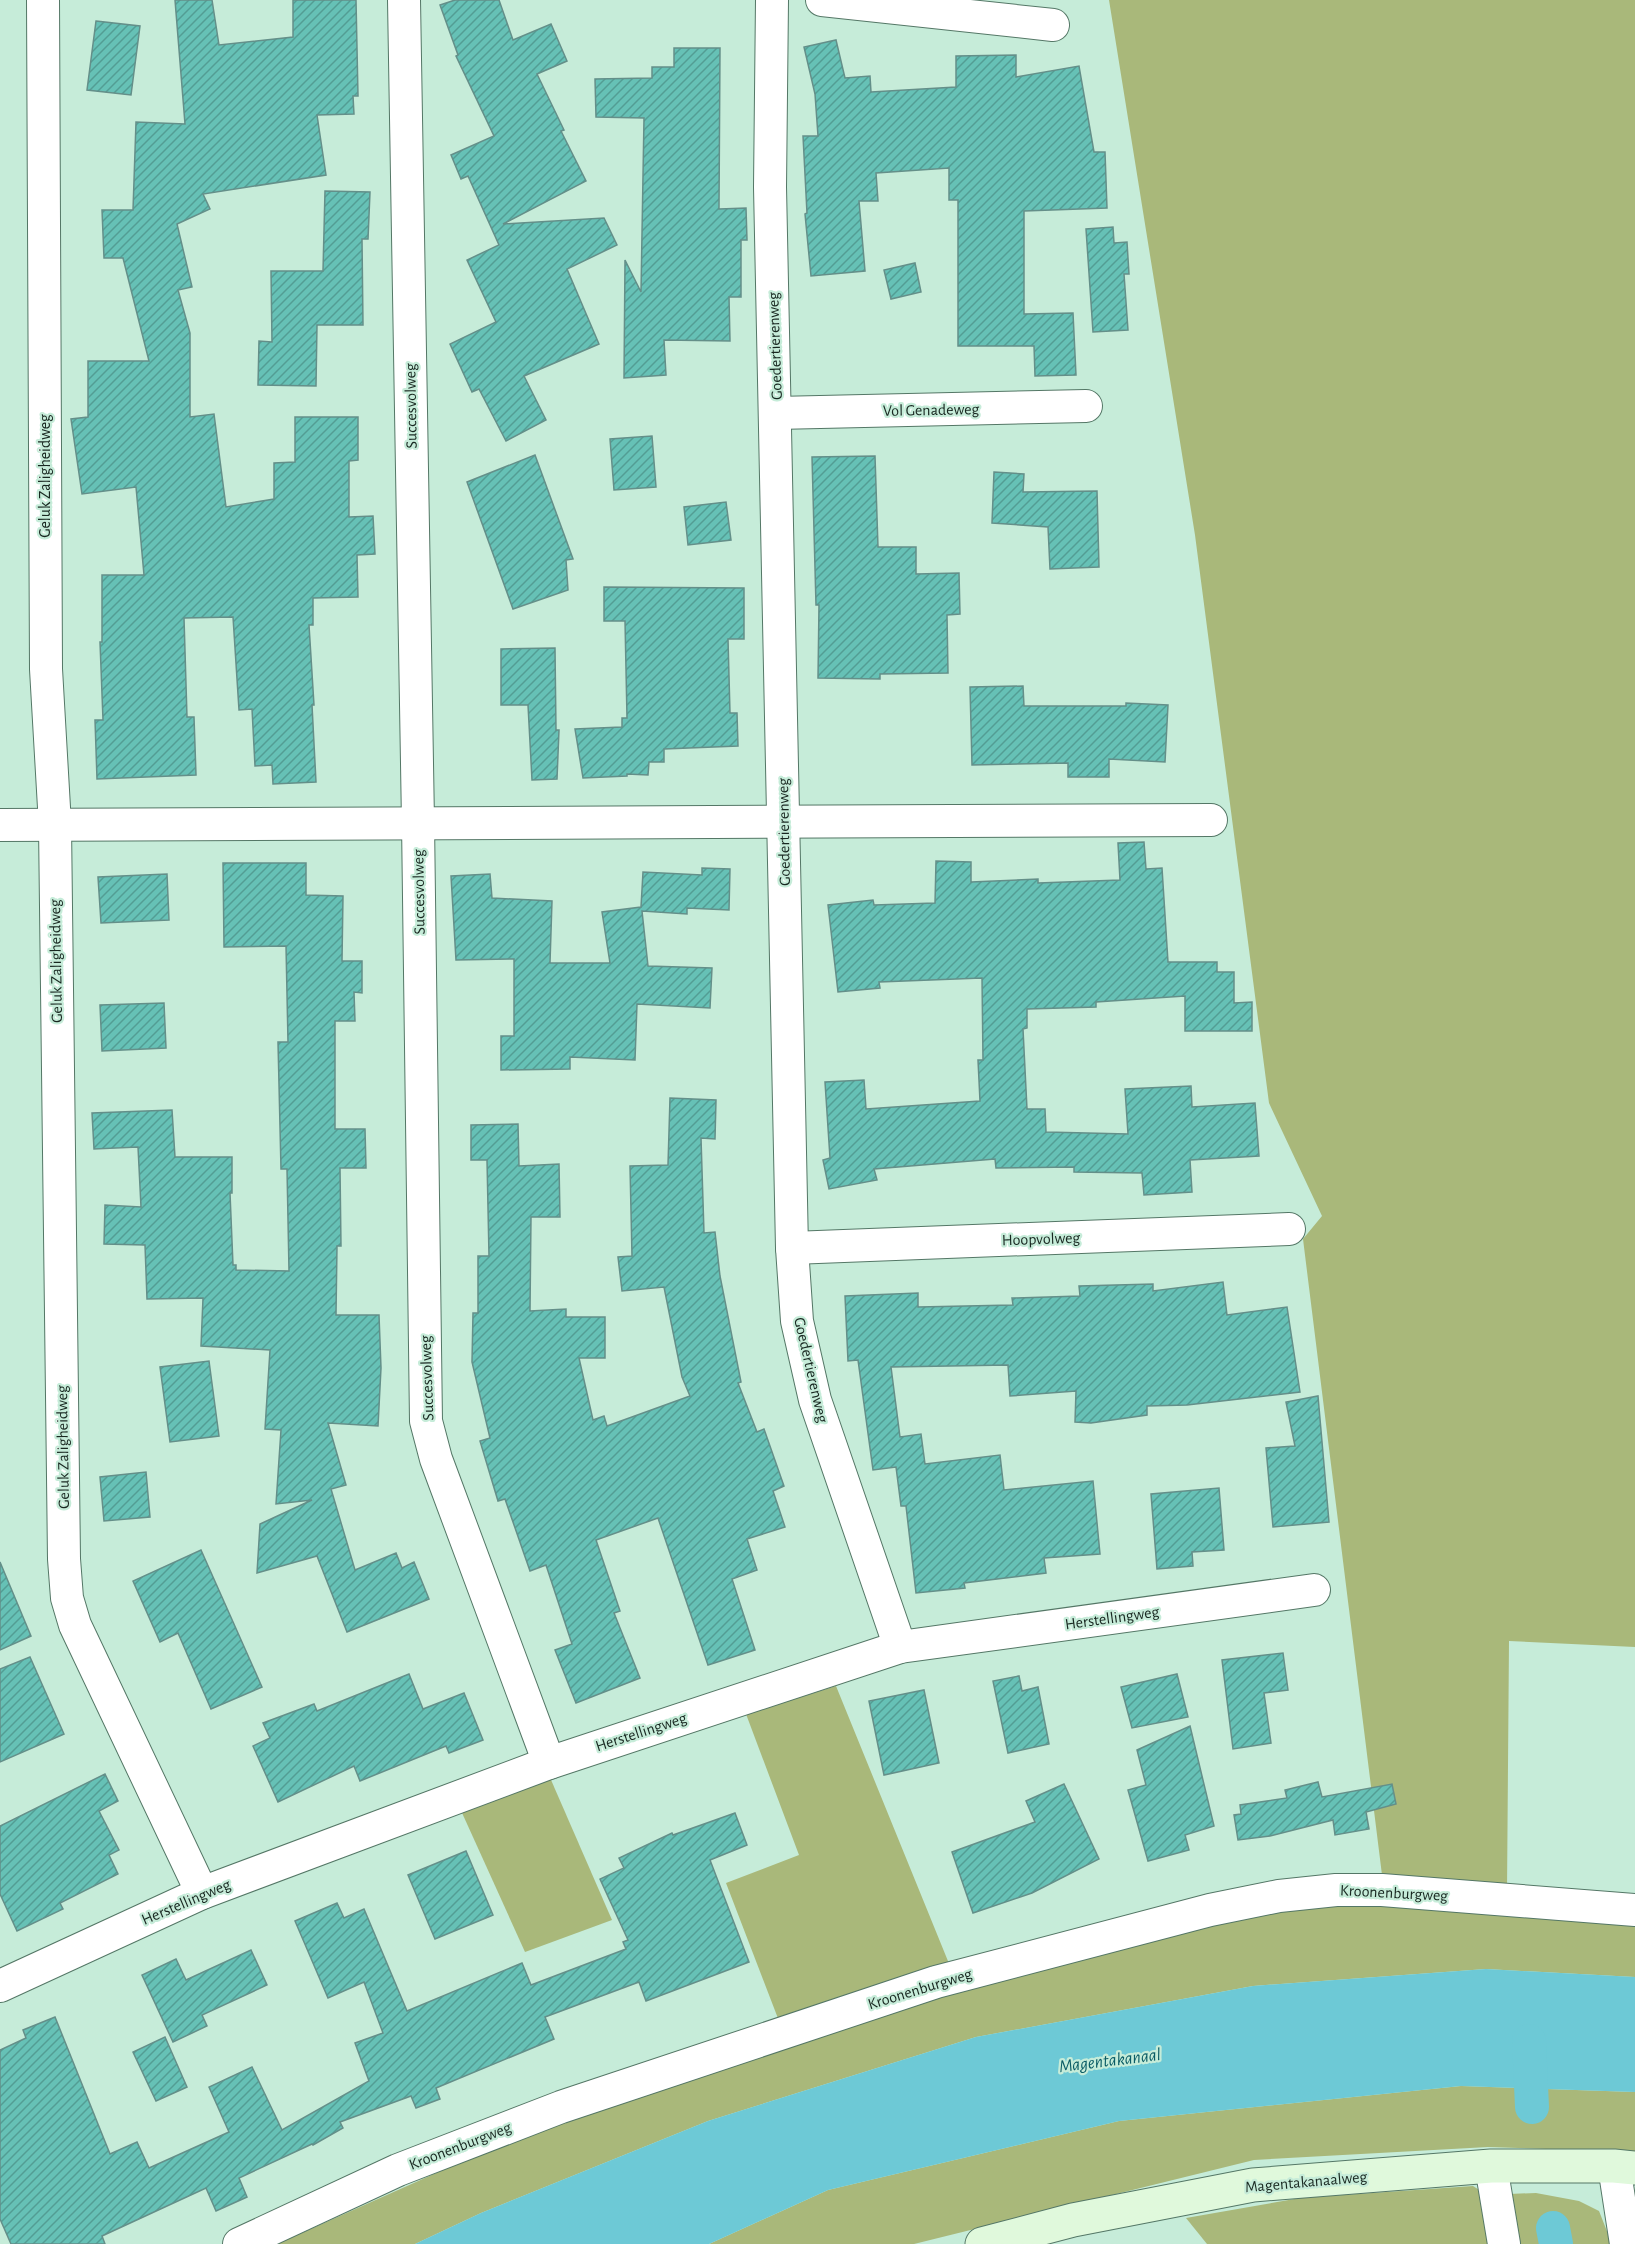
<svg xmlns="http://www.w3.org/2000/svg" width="1635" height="2244" viewBox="0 0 1635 2244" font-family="'Alegreya Sans',sans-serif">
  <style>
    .green { fill: #a9b87a }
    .water { fill: #6dc9d6 }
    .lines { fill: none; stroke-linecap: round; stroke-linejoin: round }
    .canal { stroke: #6dc9d6; stroke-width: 34 }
    .building { fill: url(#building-hatch); stroke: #648f89; stroke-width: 1.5 }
    .street-casing { stroke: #547766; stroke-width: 34 }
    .secondary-casing { stroke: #547766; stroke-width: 35 }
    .street { stroke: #fff; stroke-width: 32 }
    .secondary { stroke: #e0f9dc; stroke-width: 33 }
    .labels { text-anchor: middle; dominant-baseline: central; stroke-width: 4.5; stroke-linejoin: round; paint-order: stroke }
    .street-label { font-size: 16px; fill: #182720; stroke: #c6ecd9 }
    .water-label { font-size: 18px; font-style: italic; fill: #0a5c65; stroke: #c6ecd9 }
  </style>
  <defs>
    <pattern id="building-hatch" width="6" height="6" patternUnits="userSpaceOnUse" patternTransform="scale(1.5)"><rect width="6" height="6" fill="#66c1b6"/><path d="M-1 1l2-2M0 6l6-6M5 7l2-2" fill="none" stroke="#539d94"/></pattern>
  </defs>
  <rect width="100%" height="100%" fill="#c6ecd9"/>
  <!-- green -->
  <g class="green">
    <path d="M 1109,0 L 1635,0 L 1635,1647 L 1509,1641 L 1507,1891 L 1382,1875 L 1303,1239 L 1322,1216 L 1269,1103 L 1195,535 Z"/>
    <path d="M 836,1686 L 950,1966 L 779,2021 L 726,1883 L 799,1855 L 746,1714 Z"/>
    <path d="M 548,1773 L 612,1920 L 525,1952 L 458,1804 Z"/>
    <path d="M 1359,1901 L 1635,1924 L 1635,1977 L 1486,1969 L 1253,1986 L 976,2037 L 708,2121 L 481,2213 L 415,2244 L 277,2244 L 490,2149 L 697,2075 L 965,1987 L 1256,1914 Z"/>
    <path d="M 1461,2086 L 1635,2092 L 1635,2152 L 1488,2147 L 1254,2160 L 914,2244 L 709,2244 L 828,2190 L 1119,2121 Z"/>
    <path d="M 1473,2186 L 1487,2195 L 1494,2244 L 1207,2244 L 1186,2218 L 1300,2198 Z"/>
    <path d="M 1536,2193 L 1579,2201 L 1599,2211 L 1612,2244 L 1518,2244 L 1509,2194 Z"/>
  </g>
  <!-- water -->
  <path class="water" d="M 1486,1969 L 1635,1977 L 1635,2092 L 1461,2086 L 1119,2121 L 828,2190 L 709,2244 L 415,2244 L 481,2213 L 708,2121 L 976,2037 L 1253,1986 Z"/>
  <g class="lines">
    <!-- canal -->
    <g class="canal">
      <path d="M 1529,2041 L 1532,2107"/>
      <path d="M 1553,2228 L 1556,2244"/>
    </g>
  </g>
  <!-- building -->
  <g class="building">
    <path d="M 175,0 L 212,0 L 219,45 L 293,37 L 293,0 L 356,0 L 358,96 L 353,96 L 354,114 L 317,115 L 326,175 L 203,194 L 210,209 L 177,224 L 192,287 L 178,290 L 190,333 L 190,417 L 214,414 L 226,507 L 274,499 L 274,463 L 295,462 L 295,417 L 358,417 L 358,460 L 349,461 L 349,517 L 373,516 L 375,554 L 357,555 L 358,597 L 313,598 L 313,625 L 309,625 L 314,705 L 312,705 L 316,782 L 273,784 L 272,765 L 255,766 L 252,709 L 239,710 L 233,617 L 184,618 L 187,717 L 194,717 L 196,775 L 97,779 L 95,720 L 103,720 L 100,642 L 102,642 L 102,575 L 144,575 L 136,487 L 82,494 L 71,419 L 88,417 L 88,361 L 149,361 L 123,258 L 104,258 L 102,210 L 133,210 L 136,122 L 185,124 Z"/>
    <path d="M 455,0 L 499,0 L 513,40 L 551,24 L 567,61 L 537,74 L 564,130 L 561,131 L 586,181 L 503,224 L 604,218 L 617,245 L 567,269 L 599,344 L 524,376 L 546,420 L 506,441 L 479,389 L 472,392 L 450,344 L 496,322 L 467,260 L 499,245 L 468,176 L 461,179 L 451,155 L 494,136 L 456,56 L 458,55 L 440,5 Z"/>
    <path d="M 96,21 L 140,26 L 131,95 L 87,90 Z"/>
    <path d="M 836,40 L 845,78 L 870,76 L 871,92 L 956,87 L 956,56 L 1016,55 L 1016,77 L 1079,66 L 1094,152 L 1105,152 L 1107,208 L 1024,211 L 1024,314 L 1073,313 L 1076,375 L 1035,376 L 1034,346 L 958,346 L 958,200 L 949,200 L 949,168 L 876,173 L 878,201 L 859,201 L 865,271 L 811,276 L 805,214 L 807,213 L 803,136 L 818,136 L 815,94 L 804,47 Z"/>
    <path d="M 674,48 L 720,48 L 719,209 L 746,208 L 747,240 L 741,240 L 741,297 L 729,297 L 730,341 L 664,340 L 666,375 L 624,378 L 625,260 L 641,292 L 644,118 L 596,117 L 595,79 L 652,78 L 652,67 L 674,67 Z"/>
    <path d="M 325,191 L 370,192 L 368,239 L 362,239 L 363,325 L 317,325 L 316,386 L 258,385 L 259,341 L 272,342 L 271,271 L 323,271 Z"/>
    <path d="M 1113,227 L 1114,243 L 1127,242 L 1129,274 L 1124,274 L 1128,330 L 1093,332 L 1086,229 Z"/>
    <path d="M 915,263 L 921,292 L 891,299 L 884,270 Z"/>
    <path d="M 652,436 L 656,487 L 614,490 L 610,439 Z"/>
    <path d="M 535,455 L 573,559 L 566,560 L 568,590 L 513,609 L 467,482 Z"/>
    <path d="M 875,456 L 878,547 L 916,547 L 916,574 L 959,573 L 960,614 L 947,615 L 948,673 L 880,674 L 880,679 L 818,678 L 819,605 L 816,605 L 812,457 Z"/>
    <path d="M 994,472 L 1024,474 L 1023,492 L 1097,491 L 1099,567 L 1050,569 L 1048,527 L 992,523 Z"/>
    <path d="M 726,502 L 731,540 L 688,545 L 684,507 Z"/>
    <path d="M 604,587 L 744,588 L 744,639 L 728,639 L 730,713 L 737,713 L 738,746 L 664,749 L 664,762 L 649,762 L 648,775 L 627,774 L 627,776 L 583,778 L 575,729 L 622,727 L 622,718 L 627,718 L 625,621 L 604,621 Z"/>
    <path d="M 555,648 L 556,730 L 559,730 L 557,779 L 532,780 L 528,705 L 501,705 L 501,649 Z"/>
    <path d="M 1023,686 L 1024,706 L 1126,706 L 1126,703 L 1168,705 L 1165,762 L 1109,759 L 1109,777 L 1068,777 L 1068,763 L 972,765 L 970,687 Z"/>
    <path d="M 1144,842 L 1146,869 L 1162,868 L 1168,962 L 1217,962 L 1217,972 L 1234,972 L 1234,1003 L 1252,1002 L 1252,1031 L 1185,1031 L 1185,996 L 1096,1002 L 1096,1007 L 1027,1009 L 1027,1028 L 1023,1029 L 1027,1109 L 1045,1109 L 1046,1132 L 1128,1134 L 1125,1089 L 1191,1086 L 1192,1107 L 1255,1103 L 1259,1156 L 1190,1160 L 1192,1192 L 1144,1195 L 1142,1173 L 1074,1172 L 1074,1167 L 996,1168 L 995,1159 L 874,1169 L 877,1180 L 829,1189 L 823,1160 L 830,1158 L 825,1082 L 864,1080 L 866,1109 L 980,1101 L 978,1060 L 983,1060 L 982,978 L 879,982 L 880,988 L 838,992 L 828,905 L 873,900 L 874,905 L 935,903 L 936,861 L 971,862 L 971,882 L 1038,879 L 1038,883 L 1120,880 L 1118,843 Z"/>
    <path d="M 223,863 L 306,863 L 306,895 L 343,896 L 342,961 L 362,961 L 362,993 L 354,992 L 355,1021 L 335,1021 L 335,1129 L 365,1129 L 366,1168 L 340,1168 L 341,1246 L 337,1246 L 336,1315 L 379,1315 L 381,1368 L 378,1426 L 328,1423 L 346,1485 L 331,1489 L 355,1570 L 396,1553 L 402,1568 L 414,1562 L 429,1599 L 347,1632 L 317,1556 L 257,1573 L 260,1524 L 312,1500 L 276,1504 L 281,1430 L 265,1429 L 270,1350 L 201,1346 L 203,1298 L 147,1299 L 145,1245 L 104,1244 L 105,1205 L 141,1207 L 138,1147 L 94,1149 L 92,1113 L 172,1110 L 175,1157 L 232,1157 L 232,1193 L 230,1193 L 233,1265 L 236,1265 L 236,1270 L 289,1271 L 287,1169 L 281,1169 L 278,1042 L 288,1042 L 286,946 L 224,947 Z"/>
    <path d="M 702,868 L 730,869 L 729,910 L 687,908 L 687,914 L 642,911 L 648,966 L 712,968 L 710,1008 L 637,1004 L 635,1060 L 570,1057 L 570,1069 L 501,1070 L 501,1036 L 514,1036 L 514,959 L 456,960 L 451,876 L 490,874 L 492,898 L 552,901 L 550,963 L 610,963 L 602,912 L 641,907 L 643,872 L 702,875 Z"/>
    <path d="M 167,874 L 169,920 L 101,923 L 98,877 Z"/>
    <path d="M 164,1003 L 166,1048 L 102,1051 L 100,1005 Z"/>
    <path d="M 670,1098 L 716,1100 L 715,1139 L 701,1138 L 704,1233 L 715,1232 L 720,1276 L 741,1382 L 738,1383 L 757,1432 L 764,1429 L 784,1486 L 773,1491 L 785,1527 L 747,1539 L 757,1570 L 732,1579 L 755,1650 L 708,1665 L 658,1518 L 596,1540 L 620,1611 L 614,1613 L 640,1678 L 576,1703 L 555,1650 L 572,1644 L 546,1565 L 530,1571 L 505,1499 L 498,1501 L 480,1441 L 490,1438 L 472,1362 L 473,1313 L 478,1313 L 478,1256 L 489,1256 L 487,1160 L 471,1160 L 471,1125 L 518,1124 L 519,1166 L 559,1164 L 560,1217 L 531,1217 L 530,1311 L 566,1309 L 566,1317 L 605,1317 L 605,1358 L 579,1358 L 593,1420 L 604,1416 L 607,1426 L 690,1396 L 682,1377 L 664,1287 L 622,1291 L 618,1257 L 632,1256 L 630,1166 L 668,1165 Z"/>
    <path d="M 1223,1282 L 1227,1315 L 1287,1307 L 1300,1392 L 1187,1405 L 1147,1406 L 1147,1415 L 1091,1423 L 1075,1422 L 1076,1391 L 1010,1396 L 1008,1365 L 891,1367 L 900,1437 L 921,1434 L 925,1464 L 1000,1455 L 1004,1490 L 1093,1481 L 1100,1554 L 1044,1558 L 1046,1573 L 964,1583 L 965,1588 L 916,1593 L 906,1506 L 901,1506 L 896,1467 L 873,1470 L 858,1360 L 848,1361 L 845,1296 L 918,1293 L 918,1307 L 1013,1305 L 1012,1298 L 1080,1296 L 1079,1286 L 1153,1284 L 1153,1291 Z"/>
    <path d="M 209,1361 L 219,1436 L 170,1442 L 160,1367 Z"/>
    <path d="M 1318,1396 L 1329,1522 L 1273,1527 L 1266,1448 L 1295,1446 L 1286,1402 Z"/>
    <path d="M 146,1472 L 150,1517 L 104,1521 L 100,1477 Z"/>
    <path d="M 1219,1488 L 1224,1550 L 1192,1552 L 1193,1566 L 1157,1569 L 1151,1494 Z"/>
    <path d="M 201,1550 L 262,1687 L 211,1709 L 178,1633 L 160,1642 L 133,1581 Z"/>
    <path d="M 0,1562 L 31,1636 L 0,1650 Z"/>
    <path d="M 1283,1653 L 1288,1690 L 1264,1693 L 1271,1743 L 1233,1749 L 1222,1660 Z"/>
    <path d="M 30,1657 L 64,1734 L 0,1762 L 0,1669 Z"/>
    <path d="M 409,1674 L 423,1709 L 464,1693 L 483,1740 L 449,1753 L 446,1746 L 360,1781 L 354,1766 L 278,1802 L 253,1746 L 270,1738 L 263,1723 L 314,1704 L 317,1711 Z"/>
    <path d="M 1177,1674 L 1188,1717 L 1132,1728 L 1121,1687 Z"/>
    <path d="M 1019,1676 L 1022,1691 L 1038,1687 L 1049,1744 L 1008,1753 L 993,1681 Z"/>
    <path d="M 924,1690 L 939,1763 L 884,1775 L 869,1701 Z"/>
    <path d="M 1190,1726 L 1214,1826 L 1185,1835 L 1189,1850 L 1148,1861 L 1128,1790 L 1146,1785 L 1137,1750 Z"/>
    <path d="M 105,1774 L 118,1801 L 99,1811 L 119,1850 L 109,1855 L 118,1874 L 60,1903 L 63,1909 L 17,1931 L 0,1894 L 0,1826 Z"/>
    <path d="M 1318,1782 L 1322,1797 L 1392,1784 L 1396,1804 L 1366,1812 L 1369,1829 L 1335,1835 L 1333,1820 L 1270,1836 L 1238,1840 L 1234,1815 L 1241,1814 L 1240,1805 L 1287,1798 L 1285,1790 Z"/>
    <path d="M 1064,1784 L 1099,1859 L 1032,1893 L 973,1913 L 952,1852 L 1035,1822 L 1026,1801 Z"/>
    <path d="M 735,1813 L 747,1845 L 710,1860 L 749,1962 L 646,2001 L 639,1982 L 545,2017 L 554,2039 L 436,2088 L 440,2099 L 416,2108 L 411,2096 L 340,2122 L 343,2128 L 313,2145 L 312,2144 L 239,2178 L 247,2197 L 216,2211 L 206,2188 L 102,2236 L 105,2244 L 11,2244 L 0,2219 L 0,2050 L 26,2038 L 23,2030 L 55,2017 L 110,2154 L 137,2142 L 149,2168 L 229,2132 L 209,2087 L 252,2067 L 282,2130 L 369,2081 L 355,2043 L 383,2033 L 364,1982 L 328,1998 L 295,1921 L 337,1903 L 344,1918 L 364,1909 L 407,2011 L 522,1963 L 531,1985 L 626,1949 L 623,1942 L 628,1940 L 600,1879 L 624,1868 L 619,1858 L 672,1833 L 673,1835 Z"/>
    <path d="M 466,1851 L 493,1915 L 435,1939 L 408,1875 Z"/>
    <path d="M 251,1950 L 267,1985 L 202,2015 L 207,2026 L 173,2042 L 142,1975 L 176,1959 L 186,1980 Z"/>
    <path d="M 165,2037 L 187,2087 L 156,2101 L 133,2052 Z"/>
  </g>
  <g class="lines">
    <!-- street casing -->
    <g class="street-casing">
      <g id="street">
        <path d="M 43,0 L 46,669 L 55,825 L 64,1559 L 67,1598 L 75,1625 L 202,1893"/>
        <path d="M 404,0 L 418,822 L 426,1421 L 436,1459 L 549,1763"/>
        <path d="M 772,0 L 770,187 L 792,1248 L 797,1321 L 815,1400 L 900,1647"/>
        <path d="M 822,0 L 1053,25"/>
        <path d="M 776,413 L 1086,406"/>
        <path d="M 0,825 L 1211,820"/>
        <path d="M 792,1248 L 1289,1229"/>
        <path d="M 0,1986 L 202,1893 L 549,1763 L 900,1647 L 1314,1590"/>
        <path d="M 1491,2166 L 1504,2244"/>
        <path d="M 1614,2166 L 1626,2244"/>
        <path d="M 239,2244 L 398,2170 L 561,2107 L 936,1982 L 1210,1910 L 1279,1896 L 1336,1890 L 1382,1890 L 1635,1910"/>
      </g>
    </g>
    <!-- secondary casing -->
    <g class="secondary-casing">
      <path id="secondary" d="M 982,2244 L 1073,2220 L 1253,2185 L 1491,2166 L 1614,2166 L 1635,2168"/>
    </g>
    <!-- street -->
    <use href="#street" class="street"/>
    <!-- secondary -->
    <use href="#secondary" class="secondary"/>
  </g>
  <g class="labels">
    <!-- street labels -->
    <g class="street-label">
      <text transform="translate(775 346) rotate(-92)">Goedertierenweg</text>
      <text transform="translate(411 406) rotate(-91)">Succesvolweg</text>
      <text transform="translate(931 410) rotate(-1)">Vol Genadeweg</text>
      <text transform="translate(45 476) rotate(-90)">Geluk Zaligheidweg</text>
      <text transform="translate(784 832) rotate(-91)">Goedertierenweg</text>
      <text transform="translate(419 892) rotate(-91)">Succesvolweg</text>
      <text transform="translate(56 961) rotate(-91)">Geluk Zaligheidweg</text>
      <text transform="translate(1041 1239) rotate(-2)">Hoopvolweg</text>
      <text transform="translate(811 1370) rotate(77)">Goedertierenweg</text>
      <text transform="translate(427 1378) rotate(-92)">Succesvolweg</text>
      <text transform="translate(63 1447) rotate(-91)">Geluk Zaligheidweg</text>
      <text transform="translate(1112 1618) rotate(-8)">Herstellingweg</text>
      <text transform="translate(641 1732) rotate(-18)">Herstellingweg</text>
      <text transform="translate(1394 1893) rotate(3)">Kroonenburgweg</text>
      <text transform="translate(186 1902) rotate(-23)">Herstellingweg</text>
      <text transform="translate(920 1989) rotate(-17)">Kroonenburgweg</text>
      <text transform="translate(460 2146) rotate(-21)">Kroonenburgweg</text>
      <text transform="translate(1306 2182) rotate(-5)">Magentakanaalweg</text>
    </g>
    <!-- water labels -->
    <g class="water-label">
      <text transform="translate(1110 2061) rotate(-7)">Magentakanaal</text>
    </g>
  </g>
</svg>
